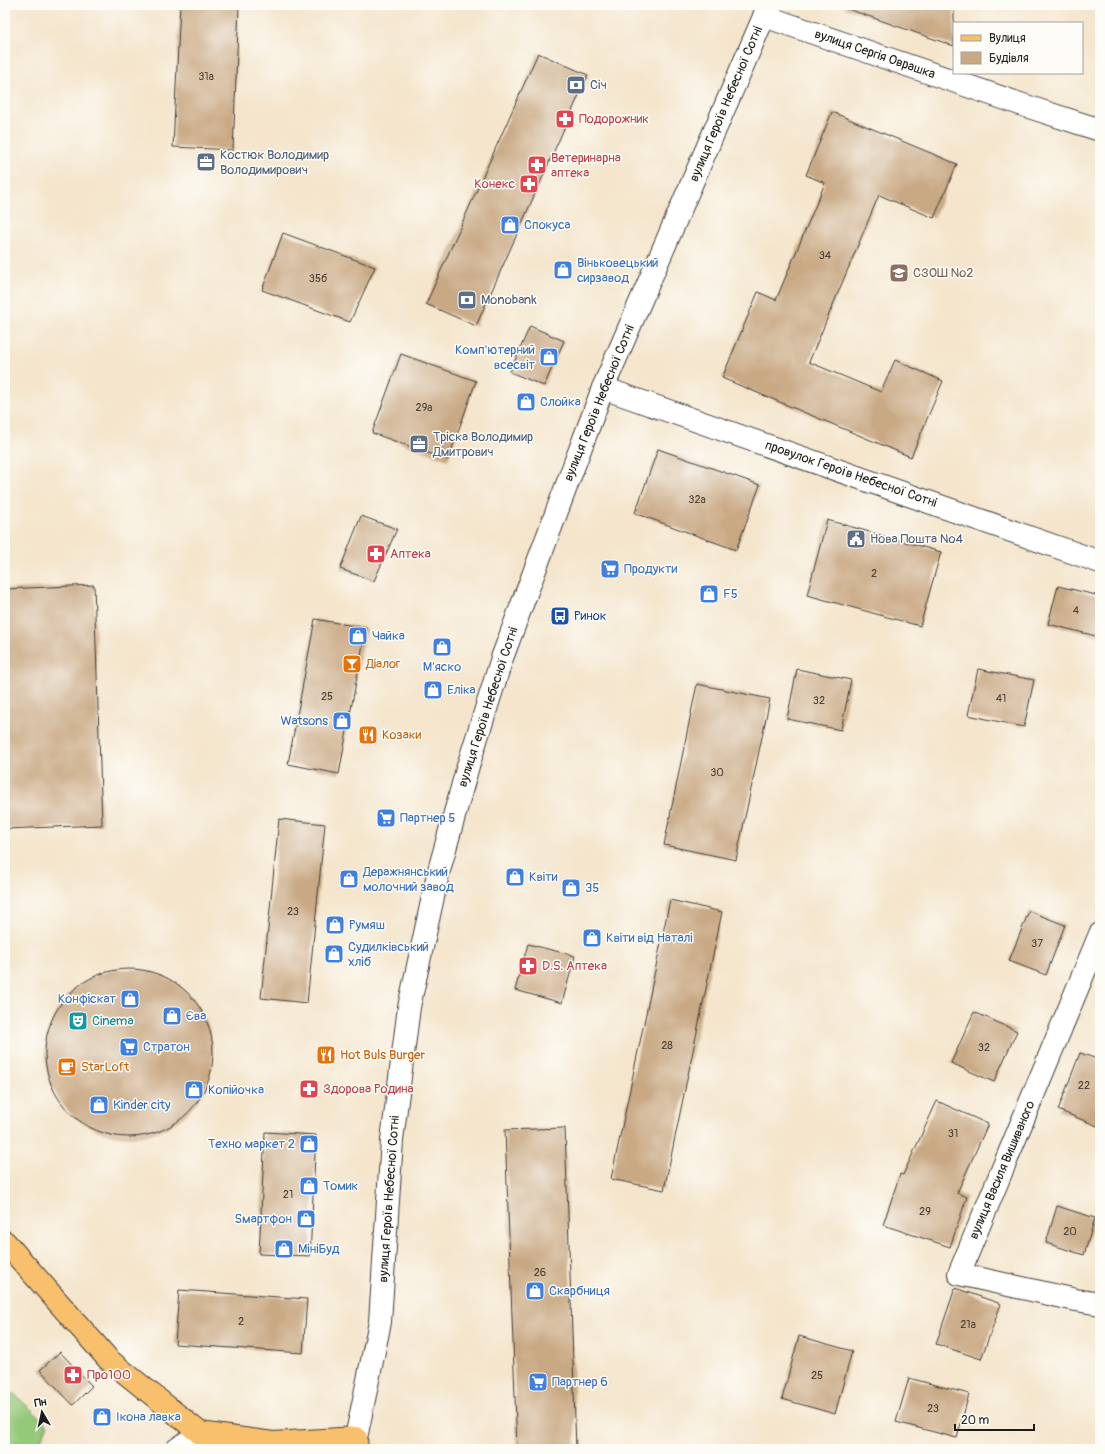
<svg xmlns="http://www.w3.org/2000/svg" width="1105" height="1454" viewBox="0 0 1105 1454" font-family="Pangolin,sans-serif">
  <style>
    .green { fill: #95c97a; stroke: #58724b }
    .building { fill: #c9a984 }
    .lines { fill: none; stroke-linecap: round; stroke-linejoin: round }
    .minor-casing { stroke: #3c3a36; stroke-width: 24 }
    .major-casing { stroke: #3c3a36; stroke-width: 24 }
    .minor { stroke: #fff; stroke-width: 22 }
    .major { stroke: #f8bf6c; stroke-width: 22 }
    .labels { text-anchor: middle; dominant-baseline: central; stroke-width: 3; stroke-linejoin: round; paint-order: stroke }
    .number-label { font-size: 11px; fill: #473f36 }
    .street-label { font-size: 13px; fill: #1c1c1c; stroke: #fdfcf7 }
    .service-label { font-size: 13px; fill: #4e5e75; stroke: #fdfcf7; text-anchor: start }
    .health-label { font-size: 13px; fill: #be3a42; stroke: #fdfcf7; text-anchor: start }
    .shop-label { font-size: 13px; fill: #366cbe; stroke: #fdfcf7; text-anchor: start }
    .education-label { font-size: 13px; fill: #785e54; stroke: #fdfcf7; text-anchor: start }
    .transit-label { font-size: 13px; fill: #164399; stroke: #fdfcf7; text-anchor: start }
    .food-label { font-size: 13px; fill: #c56008; stroke: #fdfcf7; text-anchor: start }
    .culture-label { font-size: 13px; fill: #0d838f; stroke: #fdfcf7; text-anchor: start }
  </style>
  <rect width="100%" height="100%" fill="#fdfcf7"/>
  <filter id="ink" filterUnits="userSpaceOnUse"><feTurbulence type="fractalNoise" baseFrequency=".025" numOctaves="2"/><feDisplacementMap in="SourceGraphic" scale="8" xChannelSelector="R" yChannelSelector="G"/><feConvolveMatrix kernelMatrix="1 2 1 2 8 2 1 2 1" color-interpolation-filters="sRGB"/></filter>
  <filter id="wash" filterUnits="userSpaceOnUse"><feTurbulence type="fractalNoise" baseFrequency=".012" numOctaves="4" result="noise"/><feDisplacementMap in="SourceGraphic" scale="16" xChannelSelector="R" yChannelSelector="G"/><feGaussianBlur stdDeviation="0.9" result="paint"/><feColorMatrix in="noise" values="0 0 0 0 0 0 0 0 0 0 0 0 0 0 0 0 0 1.4 0 .05"/><feComposite in="paint" operator="in"/></filter>
  <g filter="url(#wash)">
    <rect width="100%" height="100%" fill="#f4e5cc"/>
    <!-- green -->
    <path class="green" d="M 13,1393 L 48,1425 L 36,1449 L 5,1449 L 5,1399 Z"/>
    <g id="blocks">
      <!-- building -->
      <g class="building">
        <path d="M 180,5 L 239,5 L 233,150 L 173,147 Z"/>
        <path d="M 846,5 L 954,5 L 954,46 L 845,8 Z"/>
        <path d="M 538,53 L 588,75 L 476,326 L 426,304 Z"/>
        <path d="M 832,112 L 957,164 L 934,218 L 879,195 L 809,362 L 881,392 L 895,360 L 943,381 L 911,457 L 722,378 L 758,292 L 776,300 L 825,183 L 806,175 Z"/>
        <path d="M 283,233 L 375,267 L 350,322 L 262,290 Z"/>
        <path d="M 530,326 L 564,341 L 544,386 L 510,372 Z"/>
        <path d="M 401,354 L 476,381 L 448,460 L 372,433 Z"/>
        <path d="M 658,449 L 760,485 L 736,550 L 635,513 Z"/>
        <path d="M 361,516 L 397,529 L 374,581 L 340,569 Z"/>
        <path d="M 827,520 L 941,552 L 920,626 L 807,595 Z"/>
        <path d="M 94,585 L 102,825 L 5,829 L 5,589 Z"/>
        <path d="M 1058,586 L 1100,596 L 1100,637 L 1048,624 Z"/>
        <path d="M 315,619 L 366,628 L 339,774 L 288,764 Z"/>
        <path d="M 797,669 L 851,680 L 841,730 L 787,719 Z"/>
        <path d="M 978,669 L 1034,680 L 1024,727 L 968,715 Z"/>
        <path d="M 697,684 L 770,699 L 736,860 L 664,845 Z"/>
        <path d="M 279,819 L 325,824 L 307,1003 L 261,998 Z"/>
        <path d="M 670,900 L 722,912 L 664,1190 L 611,1179 Z"/>
        <path d="M 1029,911 L 1065,925 L 1046,975 L 1009,961 Z"/>
        <path d="M 528,944 L 575,956 L 562,1003 L 515,990 Z"/>
        <circle cx="129" cy="1053" r="84"/>
        <path d="M 974,1012 L 1017,1031 L 994,1082 L 951,1063 Z"/>
        <path d="M 1080,1053 L 1100,1060 L 1100,1127 L 1058,1110 Z"/>
        <path d="M 937,1101 L 988,1124 L 957,1193 L 967,1197 L 950,1247 L 883,1225 L 900,1174 L 903,1175 Z"/>
        <path d="M 565,1128 L 576,1449 L 517,1449 L 505,1130 Z"/>
        <path d="M 265,1132 L 316,1135 L 310,1256 L 259,1254 Z"/>
        <path d="M 1057,1206 L 1095,1218 L 1084,1255 L 1046,1243 Z"/>
        <path d="M 955,1288 L 1001,1304 L 981,1359 L 936,1344 Z"/>
        <path d="M 179,1290 L 307,1299 L 303,1353 L 175,1344 Z"/>
        <path d="M 799,1336 L 852,1351 L 835,1414 L 782,1399 Z"/>
        <path d="M 60,1352 L 92,1386 L 73,1405 L 40,1370 Z"/>
        <path d="M 909,1378 L 969,1394 L 957,1438 L 896,1422 Z"/>
      </g>
    </g>
  </g>
  <g filter="url(#ink)">
    <use href="#blocks" fill-opacity="0" stroke="#3c3a36" stroke-width="1"/>
    <g class="lines">
      <!-- minor casing -->
      <g class="minor-casing">
        <g id="minor">
          <path d="M 764,16 L 1023,105 L 1100,130"/>
          <path d="M 603,388 L 1100,562"/>
          <path d="M 1100,934 L 959,1274 L 1076,1300 L 1100,1304"/>
          <path d="M 356,1438 L 380,1322 L 392,1140 L 409,1007 L 438,874 L 468,766 L 502,658 L 603,388 L 769,5"/>
          <path d="M 177,1449 L 200,1433"/>
        </g>
      </g>
      <!-- major casing -->
      <g class="major-casing">
        <g id="major">
          <path d="M 5,1242 L 109,1360 L 200,1433 L 214,1449"/>
          <path d="M 200,1433 L 273,1443 L 356,1438 L 357,1449"/>
        </g>
      </g>
      <!-- minor -->
      <use href="#minor" class="minor"/>
      <!-- major -->
      <use href="#major" class="major"/>
    </g>
  </g>
  <!-- icons -->
  <defs>
    <g id="bank-square" transform="scale(1)"><rect x="-9" y="-9" width="18" height="18" rx="4" fill="#5c6f8a" stroke="#fdfcf7"/><path d="M-6-4H6V4H-6ZM0-2.3a2.3 2.3 0 1 0 0 4.6a2.3 2.3 0 1 0 0-4.6Z" fill="#fff"/></g>
    <g id="pharmacy-square" transform="scale(1)"><rect x="-9" y="-9" width="18" height="18" rx="4" fill="#e0444e" stroke="#fdfcf7"/><path d="M-2-6h4v4h4v4h-4v4h-4v-4h-4v-4h4Z" fill="#fff"/></g>
    <g id="office-square" transform="scale(1)"><rect x="-9" y="-9" width="18" height="18" rx="4" fill="#5c6f8a" stroke="#fdfcf7"/><path d="M-6-3h4V-5.5h4V-3h4V5H-6ZM-1-4.5V-3h2v-1.5ZM-6 0V1H6V0Z" fill="#fff"/></g>
    <g id="shop-square" transform="scale(1)"><rect x="-9" y="-9" width="18" height="18" rx="4" fill="#3f7fe0" stroke="#fdfcf7"/><path d="M-5-2.5h2.3a2.7 3.5 0 0 1 5.4 0H5L5.5 6h-11ZM-1.5-2.5h3a1.5 2.3 0 0 0-3 0Z" fill="#fff"/></g>
    <g id="school-square" transform="scale(1)"><rect x="-9" y="-9" width="18" height="18" rx="4" fill="#8d6e63" stroke="#fdfcf7"/><path d="M0-5L7-2L0 1L-7-2ZM-4 1L0 2.5L4 1V4Q0 6-4 4Z" fill="#fff"/></g>
    <g id="civic-square" transform="scale(1)"><rect x="-9" y="-9" width="18" height="18" rx="4" fill="#5c6f8a" stroke="#fdfcf7"/><path d="M-.6-6.5H3V-4.5H.6V-3L4-1V1h2V6H-6V1h2V-1L-.6-3ZM-1.2 2.5V6h2.4V2.5Z" fill="#fff"/></g>
    <g id="supermarket-square" transform="scale(1)"><rect x="-9" y="-9" width="18" height="18" rx="4" fill="#3f7fe0" stroke="#fdfcf7"/><path d="M-6-5.5h2.5l.6 2H6L4.5 2H-2.5L-4.4-4H-6ZM-1.5 3.2a1.3 1.3 0 1 0 .1 0ZM3 3.2a1.3 1.3 0 1 0 .1 0Z" fill="#fff"/></g>
    <g id="bus-square" transform="scale(1)"><rect x="-9" y="-9" width="18" height="18" rx="4" fill="#1a4fb4" stroke="#fdfcf7"/><path d="M-5-6H5V4H4V6H2V4H-2V6H-4V4H-5ZM-3.5-4V0h7V-4ZM-3.5 1.2v1.5H-2V1.2ZM2 1.2v1.5H3.5V1.2Z" fill="#fff"/></g>
    <g id="bar-square" transform="scale(1)"><rect x="-9" y="-9" width="18" height="18" rx="4" fill="#e8710a" stroke="#fdfcf7"/><path d="M-6-5H6L.8 .8V4.5H3.5V6h-7V4.5H-.8V.8Z" fill="#fff"/></g>
    <g id="restaurant-square" transform="scale(1)"><rect x="-9" y="-9" width="18" height="18" rx="4" fill="#e8710a" stroke="#fdfcf7"/><path d="M-5-6h1v4h1v-4h1v4h1v-4h1v5L-1.5 .5V6h-2V.5L-5-1ZM5-6V6H3V1.5H1.5Q1.5-4 5-6Z" fill="#fff"/></g>
    <g id="theatre-square" transform="scale(1)"><rect x="-9" y="-9" width="18" height="18" rx="4" fill="#0f9aa8" stroke="#fdfcf7"/><path d="M-5-5.5Q0-4 5-5.5V0Q5 5 0 6Q-5 5-5 0ZM-3.3-2.5H-1v1.5H-3.3ZM1-2.5H3.3v1.5H1ZM-2.8 1Q0 5.5 2.8 1Z" fill="#fff"/></g>
    <g id="cafe-square" transform="scale(1)"><rect x="-9" y="-9" width="18" height="18" rx="4" fill="#e8710a" stroke="#fdfcf7"/><path d="M-5.5-4.5H6V0H3Q3 3.5 0 3.5H-2.5Q-5.5 3.5-5.5 0ZM3-3.2v2h1.7v-2ZM-6 4.5H4V6H-6Z" fill="#fff"/></g>
  </defs>
  <g fill-rule="evenodd">
    <use href="#bank-square" x="576" y="85"/>
    <use href="#pharmacy-square" x="565" y="119"/>
    <use href="#office-square" x="206" y="162"/>
    <use href="#pharmacy-square" x="537" y="165"/>
    <use href="#pharmacy-square" x="529" y="184"/>
    <use href="#shop-square" x="510" y="225"/>
    <use href="#shop-square" x="563" y="270"/>
    <use href="#school-square" x="899" y="273"/>
    <use href="#bank-square" x="467" y="300"/>
    <use href="#shop-square" x="549" y="357"/>
    <use href="#shop-square" x="526" y="402"/>
    <use href="#office-square" x="419" y="444"/>
    <use href="#civic-square" x="856" y="539"/>
    <use href="#pharmacy-square" x="376" y="554"/>
    <use href="#supermarket-square" x="610" y="569"/>
    <use href="#shop-square" x="709" y="594"/>
    <use href="#bus-square" x="560" y="616"/>
    <use href="#shop-square" x="358" y="636"/>
    <use href="#shop-square" x="442" y="647"/>
    <use href="#bar-square" x="352" y="664"/>
    <use href="#shop-square" x="433" y="690"/>
    <use href="#shop-square" x="342" y="721"/>
    <use href="#restaurant-square" x="368" y="735"/>
    <use href="#supermarket-square" x="386" y="818"/>
    <use href="#shop-square" x="515" y="877"/>
    <use href="#shop-square" x="349" y="879"/>
    <use href="#shop-square" x="571" y="888"/>
    <use href="#shop-square" x="335" y="925"/>
    <use href="#shop-square" x="592" y="938"/>
    <use href="#shop-square" x="334" y="954"/>
    <use href="#pharmacy-square" x="528" y="966"/>
    <use href="#shop-square" x="130" y="999"/>
    <use href="#shop-square" x="172" y="1016"/>
    <use href="#theatre-square" x="78" y="1021"/>
    <use href="#supermarket-square" x="129" y="1047"/>
    <use href="#restaurant-square" x="326" y="1055"/>
    <use href="#cafe-square" x="67" y="1067"/>
    <use href="#pharmacy-square" x="309" y="1089"/>
    <use href="#shop-square" x="194" y="1090"/>
    <use href="#shop-square" x="99" y="1105"/>
    <use href="#shop-square" x="309" y="1144"/>
    <use href="#shop-square" x="309" y="1186"/>
    <use href="#shop-square" x="306" y="1219"/>
    <use href="#shop-square" x="284" y="1249"/>
    <use href="#shop-square" x="535" y="1291"/>
    <use href="#pharmacy-square" x="73" y="1375"/>
    <use href="#supermarket-square" x="538" y="1382"/>
    <use href="#shop-square" x="102" y="1417"/>
  </g>
  <g class="labels">
    <!-- number labels -->
    <g class="number-label">
      <text x="206" y="76">31а</text>
      <text x="825" y="255">34</text>
      <text x="318" y="278">35б</text>
      <text x="424" y="407">29а</text>
      <text x="697" y="499">32а</text>
      <text x="874" y="573">2</text>
      <text x="1076" y="610">4</text>
      <text x="327" y="696">25</text>
      <text x="1001" y="698">41</text>
      <text x="819" y="700">32</text>
      <text x="717" y="772">30</text>
      <text x="293" y="911">23</text>
      <text x="1037" y="943">37</text>
      <text x="667" y="1045">28</text>
      <text x="984" y="1047">32</text>
      <text x="1084" y="1085">22</text>
      <text x="953" y="1133">31</text>
      <text x="288" y="1194">21</text>
      <text x="925" y="1211">29</text>
      <text x="1070" y="1231">20</text>
      <text x="540" y="1272">26</text>
      <text x="241" y="1321">2</text>
      <text x="968" y="1324">21а</text>
      <text x="817" y="1375">25</text>
      <text x="933" y="1408">23</text>
    </g>
    <!-- street labels -->
    <g class="street-label">
      <text transform="translate(875 54) rotate(19)">вулиця Сергія Оврашка</text>
      <text transform="translate(726 104) rotate(-67)">вулиця Героїв Небесної Сотні</text>
      <text transform="translate(599 403) rotate(-68)">вулиця Героїв Небесної Сотні</text>
      <text transform="translate(851 474) rotate(19)">провулок Героїв Небесної Сотні</text>
      <text transform="translate(488 707) rotate(-72)">вулиця Героїв Небесної Сотні</text>
      <text transform="translate(1002 1170) rotate(-67)">вулиця Василя Вишиваного</text>
      <text transform="translate(389 1199) rotate(-86)">вулиця Героїв Небесної Сотні</text>
    </g>
    <!-- service labels -->
    <g class="service-label">
      <text x="590" y="85">Січ</text>
      <text x="220" y="155">Костюк Володимир<tspan x="220" dy="15">Володимирович</tspan></text>
      <text x="481" y="300">Monobank</text>
      <text x="433" y="437">Тріска Володимир<tspan x="433" dy="15">Дмитрович</tspan></text>
      <text x="870" y="539">Нова Пошта №4</text>
    </g>
    <!-- health labels -->
    <g class="health-label">
      <text x="579" y="119">Подорожник</text>
      <text x="551" y="158">Ветеринарна<tspan x="551" dy="15">аптека</tspan></text>
      <text x="515" y="184" text-anchor="end">Конекс</text>
      <text x="390" y="554">Аптека</text>
      <text x="542" y="966">D.S. Аптека</text>
      <text x="323" y="1089">Здорова Родина</text>
      <text x="87" y="1375">Про100</text>
    </g>
    <!-- shop labels -->
    <g class="shop-label">
      <text x="524" y="225">Спокуса</text>
      <text x="577" y="263">Віньковецький<tspan x="577" dy="15">сирзавод</tspan></text>
      <text x="535" y="350" text-anchor="end">Комп'ютерний<tspan x="535" dy="15">всесвіт</tspan></text>
      <text x="540" y="402">Слойка</text>
      <text x="624" y="569">Продукти</text>
      <text x="723" y="594">F5</text>
      <text x="372" y="636">Чайка</text>
      <text x="442" y="667" text-anchor="middle">М'яско</text>
      <text x="447" y="690">Еліка</text>
      <text x="328" y="721" text-anchor="end">Watsons</text>
      <text x="400" y="818">Партнер 5</text>
      <text x="363" y="872">Деражнянський<tspan x="363" dy="15">молочний завод</tspan></text>
      <text x="529" y="877">Квіти</text>
      <text x="585" y="888">35</text>
      <text x="349" y="925">Румяш</text>
      <text x="606" y="938">Квіти від Наталі</text>
      <text x="348" y="947">Судилківський<tspan x="348" dy="15">хліб</tspan></text>
      <text x="116" y="999" text-anchor="end">Конфіскат</text>
      <text x="186" y="1016">Єва</text>
      <text x="143" y="1047">Стратон</text>
      <text x="208" y="1090">Копійочка</text>
      <text x="113" y="1105">Kinder city</text>
      <text x="295" y="1144" text-anchor="end">Техно маркет 2</text>
      <text x="323" y="1186">Томик</text>
      <text x="292" y="1219" text-anchor="end">Sмартфон</text>
      <text x="298" y="1249">МініБуд</text>
      <text x="549" y="1291">Скарбниця</text>
      <text x="552" y="1382">Партнер 6</text>
      <text x="116" y="1417">Ікона лавка</text>
    </g>
    <!-- education labels -->
    <g class="education-label">
      <text x="913" y="273">СЗОШ №2</text>
    </g>
    <!-- transit labels -->
    <g class="transit-label">
      <text x="574" y="616">Ринок</text>
    </g>
    <!-- food labels -->
    <g class="food-label">
      <text x="366" y="664">Діалог</text>
      <text x="382" y="735">Козаки</text>
      <text x="340" y="1055">Hot Buls Burger</text>
      <text x="81" y="1067">StarLoft</text>
    </g>
    <!-- culture labels -->
    <g class="culture-label">
      <text x="92" y="1021">Cinema</text>
    </g>
  </g>
  <!-- margin -->
  <rect width="1105" height="1454" fill="none" stroke="#fdfcf7" stroke-width="20"/>
  <!-- legend -->
  <rect x="953" y="22" width="130" height="52" fill="#fdfcf7" stroke="#a3a29f"/>
  <rect x="961" y="35" width="20" height="6" fill="#f8bf6c" stroke="#a3a29f"/>
  <text x="989" y="42" font-size="12" fill="#1c1c1c">Вулиця</text>
  <rect x="961" y="52" width="20" height="12" fill="#c9a984" stroke="#a3a29f"/>
  <text x="989" y="62" font-size="12" fill="#1c1c1c">Будівля</text>
  <!-- north arrow -->
  <g transform="translate(42 1412) rotate(351)" stroke="#fdfcf7" stroke-width="3" paint-order="stroke">
  <path d="M0-3L7 15L0 10L-7 15Z" fill="#1c1c1c"/>
  <text y="-6" font-size="11" font-weight="bold" text-anchor="middle" fill="#1c1c1c">Пн</text>
  </g>
  <!-- scale -->
  <path d="M955 1424v6h79v-6" fill="none" stroke="#1c1c1c" stroke-width="2"/>
  <text x="961" y="1424" font-size="12" fill="#1c1c1c" stroke="#fdfcf7" stroke-width="3" paint-order="stroke">20 m</text>
</svg>
